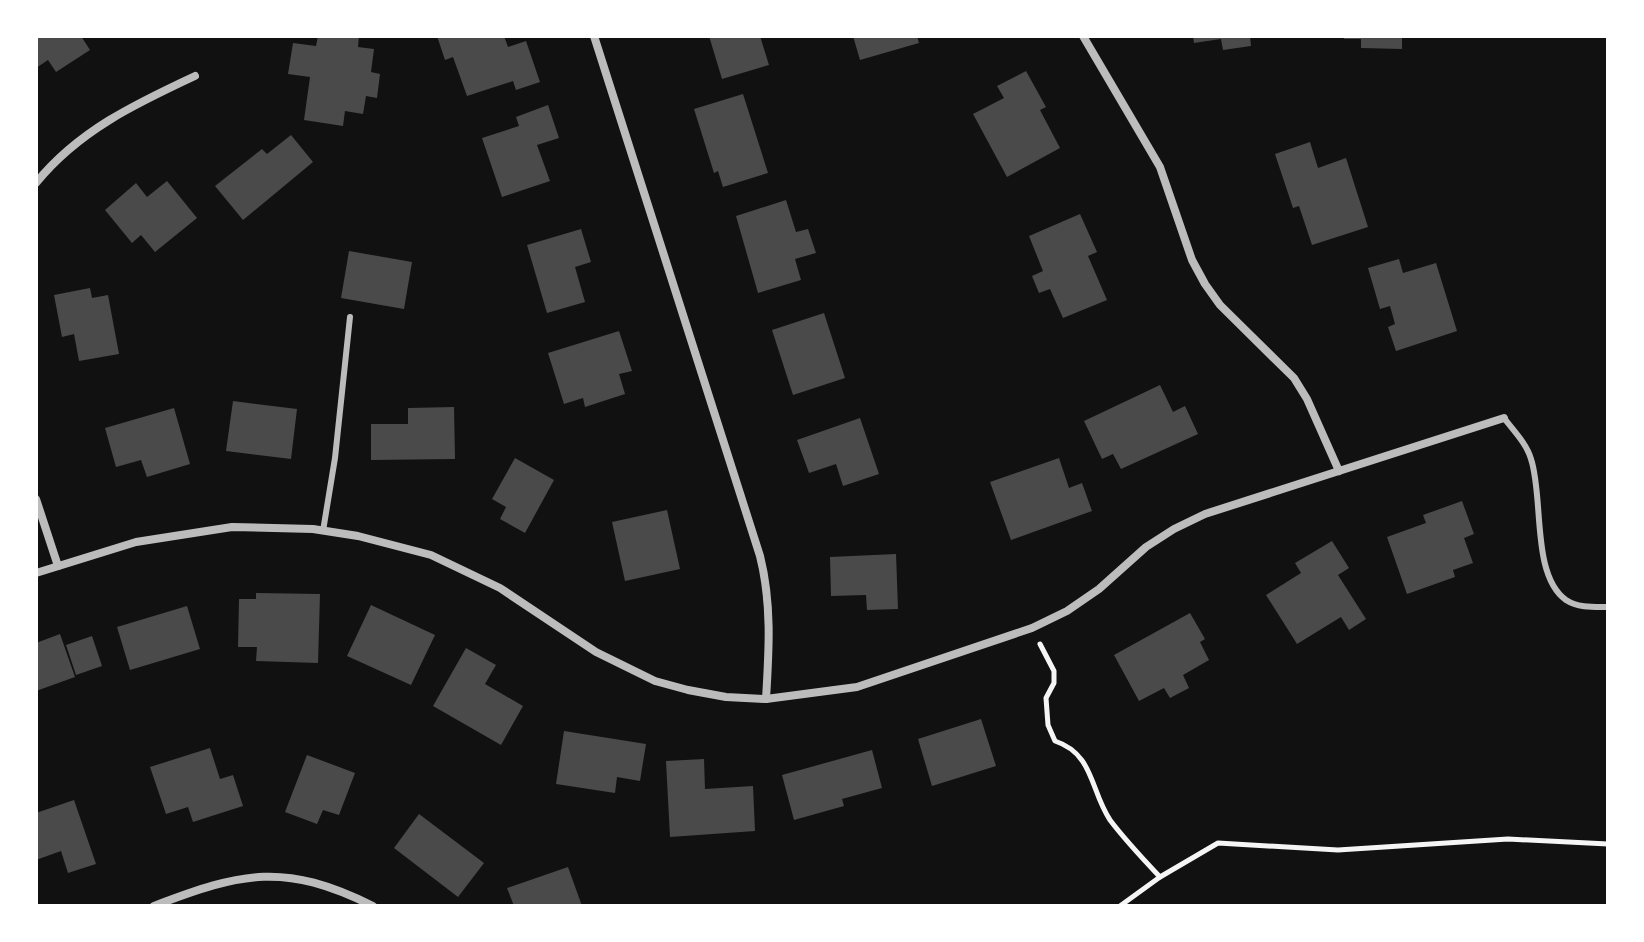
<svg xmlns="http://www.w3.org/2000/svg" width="1644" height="942" viewBox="0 0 1644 942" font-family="Figtree,sans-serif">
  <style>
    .building { fill: #4a4a4a }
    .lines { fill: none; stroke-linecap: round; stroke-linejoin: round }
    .path { stroke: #f5f5f5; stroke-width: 5 }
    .service { stroke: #bcbcbc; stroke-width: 6 }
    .minor { stroke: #bcbcbc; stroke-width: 8 }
  </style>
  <rect width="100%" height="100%" fill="#111"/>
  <!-- building -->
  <g class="building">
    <path d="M 36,36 L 81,36 L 90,50 L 56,72 L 48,60 L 36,68 Z"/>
    <path d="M 318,36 L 359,36 L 358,47 L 374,49 L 371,72 L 380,74 L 377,98 L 366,96 L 363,114 L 345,111 L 343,126 L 304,120 L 310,77 L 288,74 L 293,43 L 316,46 Z"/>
    <path d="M 437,36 L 504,36 L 508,47 L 526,41 L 540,82 L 516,90 L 513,81 L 467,96 L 453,57 L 445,60 Z"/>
    <path d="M 709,36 L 760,36 L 769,65 L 722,79 Z"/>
    <path d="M 853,36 L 917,36 L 919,43 L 860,60 Z"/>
    <path d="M 1193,36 L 1250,36 L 1251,46 L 1223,50 L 1221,39 L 1194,43 Z"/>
    <path d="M 1344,36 L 1402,36 L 1402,49 L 1361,48 L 1361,39 L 1344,39 Z"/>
    <path d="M 1026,71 L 1046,107 L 1040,110 L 1060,148 L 1007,177 L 973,114 L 1004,98 L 997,86 Z"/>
    <path d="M 743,94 L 768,173 L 723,187 L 718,171 L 714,173 L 694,109 Z"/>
    <path d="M 548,105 L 559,138 L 537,145 L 550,181 L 502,197 L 482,138 L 519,126 L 516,117 Z"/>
    <path d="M 291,135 L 313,162 L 243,220 L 215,186 L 262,149 L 267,154 Z"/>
    <path d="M 1310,142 L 1318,168 L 1346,158 L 1368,227 L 1312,245 L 1299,206 L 1293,208 L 1275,154 Z"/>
    <path d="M 167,181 L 197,218 L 155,252 L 141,235 L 132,243 L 105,210 L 136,183 L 147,197 Z"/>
    <path d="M 786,200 L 796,232 L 808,229 L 816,253 L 795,259 L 801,280 L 758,293 L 736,216 Z"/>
    <path d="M 1080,214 L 1097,252 L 1088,256 L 1107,300 L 1063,318 L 1050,289 L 1039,293 L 1032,276 L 1043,271 L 1029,236 Z"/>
    <path d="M 581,229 L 591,262 L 575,267 L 585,302 L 547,313 L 527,245 Z"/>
    <path d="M 349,251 L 412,262 L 404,309 L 341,298 Z"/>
    <path d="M 1399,259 L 1403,273 L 1436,263 L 1457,331 L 1396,351 L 1388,327 L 1395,324 L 1390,306 L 1380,309 L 1368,268 Z"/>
    <path d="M 90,288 L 92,298 L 108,295 L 119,354 L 79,361 L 74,334 L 62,337 L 54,295 Z"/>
    <path d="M 824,313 L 845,378 L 793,395 L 772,330 Z"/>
    <path d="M 619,331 L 632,371 L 619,374 L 625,394 L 585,407 L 583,398 L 564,404 L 548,353 Z"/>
    <path d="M 1160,385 L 1173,412 L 1185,406 L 1198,434 L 1121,469 L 1113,454 L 1102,459 L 1084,421 Z"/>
    <path d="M 233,401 L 297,409 L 291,459 L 226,451 Z"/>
    <path d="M 454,407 L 455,459 L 371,460 L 371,424 L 408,424 L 408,408 Z"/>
    <path d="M 174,408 L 190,464 L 147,477 L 141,460 L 116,467 L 105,428 Z"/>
    <path d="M 860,418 L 879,474 L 843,486 L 836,464 L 809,473 L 797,440 Z"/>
    <path d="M 515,458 L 554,480 L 525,533 L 500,519 L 506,507 L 492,499 Z"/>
    <path d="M 1059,458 L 1069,488 L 1082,483 L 1092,511 L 1011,540 L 990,482 Z"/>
    <path d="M 1462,501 L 1474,534 L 1464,538 L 1473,563 L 1453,570 L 1455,577 L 1407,594 L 1387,537 L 1426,523 L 1423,515 Z"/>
    <path d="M 667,510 L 680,569 L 625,581 L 612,522 Z"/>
    <path d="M 1332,541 L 1349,568 L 1338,575 L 1366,619 L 1349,630 L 1341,617 L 1297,644 L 1266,595 L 1301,573 L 1295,563 Z"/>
    <path d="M 896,554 L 898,609 L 867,610 L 866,595 L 831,596 L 830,557 Z"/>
    <path d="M 256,593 L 320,594 L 318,663 L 256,661 L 257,647 L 238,647 L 239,599 L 256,599 Z"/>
    <path d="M 371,605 L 435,635 L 411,685 L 347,656 Z"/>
    <path d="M 187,606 L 200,649 L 130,670 L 117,627 Z"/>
    <path d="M 1190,613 L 1205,639 L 1200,642 L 1209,660 L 1183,675 L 1189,688 L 1170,698 L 1164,688 L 1139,701 L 1114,655 Z"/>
    <path d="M 60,634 L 75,677 L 36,691 L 36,643 Z"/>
    <path d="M 92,636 L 102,666 L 76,675 L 66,645 Z"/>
    <path d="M 466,648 L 496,665 L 485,684 L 523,706 L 501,745 L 433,706 Z"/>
    <path d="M 981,719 L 996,766 L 932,786 L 918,739 Z"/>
    <path d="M 564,731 L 646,744 L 640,781 L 617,777 L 615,793 L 556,784 Z"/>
    <path d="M 210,748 L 220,779 L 233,775 L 243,806 L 193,822 L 188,807 L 166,814 L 150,767 Z"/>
    <path d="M 872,750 L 882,788 L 842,799 L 844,806 L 794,820 L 782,775 Z"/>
    <path d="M 307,755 L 355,773 L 339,815 L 323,810 L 317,824 L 285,812 Z"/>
    <path d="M 704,759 L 705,789 L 753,786 L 755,831 L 670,837 L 666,761 Z"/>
    <path d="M 74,800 L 96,864 L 68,873 L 61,851 L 36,860 L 36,813 Z"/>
    <path d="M 419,814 L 484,863 L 458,897 L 394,848 Z"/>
    <path d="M 568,867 L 582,906 L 514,906 L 507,888 Z"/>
  </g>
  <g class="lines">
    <!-- path -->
    <g class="path">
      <path d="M 1040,644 L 1054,671 L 1054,683 L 1046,698 L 1048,725 L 1055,741 C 1094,754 1090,790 1110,820 C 1125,840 1143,859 1160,877 L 1120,906"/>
      <path d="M 1160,877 L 1218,843 L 1338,850 L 1508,839 L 1608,844"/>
    </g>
    <!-- service -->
    <g class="service">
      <path d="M 1504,418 C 1513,430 1527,444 1531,459 C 1544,498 1531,575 1566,600 C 1578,608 1594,607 1608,607"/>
      <path d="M 323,531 L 335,458 L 350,317"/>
    </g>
    <!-- minor -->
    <g class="minor">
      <path d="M 594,36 L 760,556 C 772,604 769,650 766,699"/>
      <path d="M 1083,36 L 1160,167 L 1192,260 L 1205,284 L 1220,305 L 1294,378 L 1307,399 L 1339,471"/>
      <path d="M 36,183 C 78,131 135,104 195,76"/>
      <path d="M 36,499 L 58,566"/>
      <path d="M 36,573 L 136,542 L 232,527 L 313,529 L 358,536 L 431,555 L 500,588 L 596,652 L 655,681 L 688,690 L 726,697 L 766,699 L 857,687 L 1032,628 L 1067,611 L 1099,589 L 1146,547 L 1174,529 L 1205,514 L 1504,418"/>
      <path d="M 154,906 C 243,872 284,862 373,906"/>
    </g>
  </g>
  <!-- border -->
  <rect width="1644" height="942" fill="none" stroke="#ffffff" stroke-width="76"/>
</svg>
